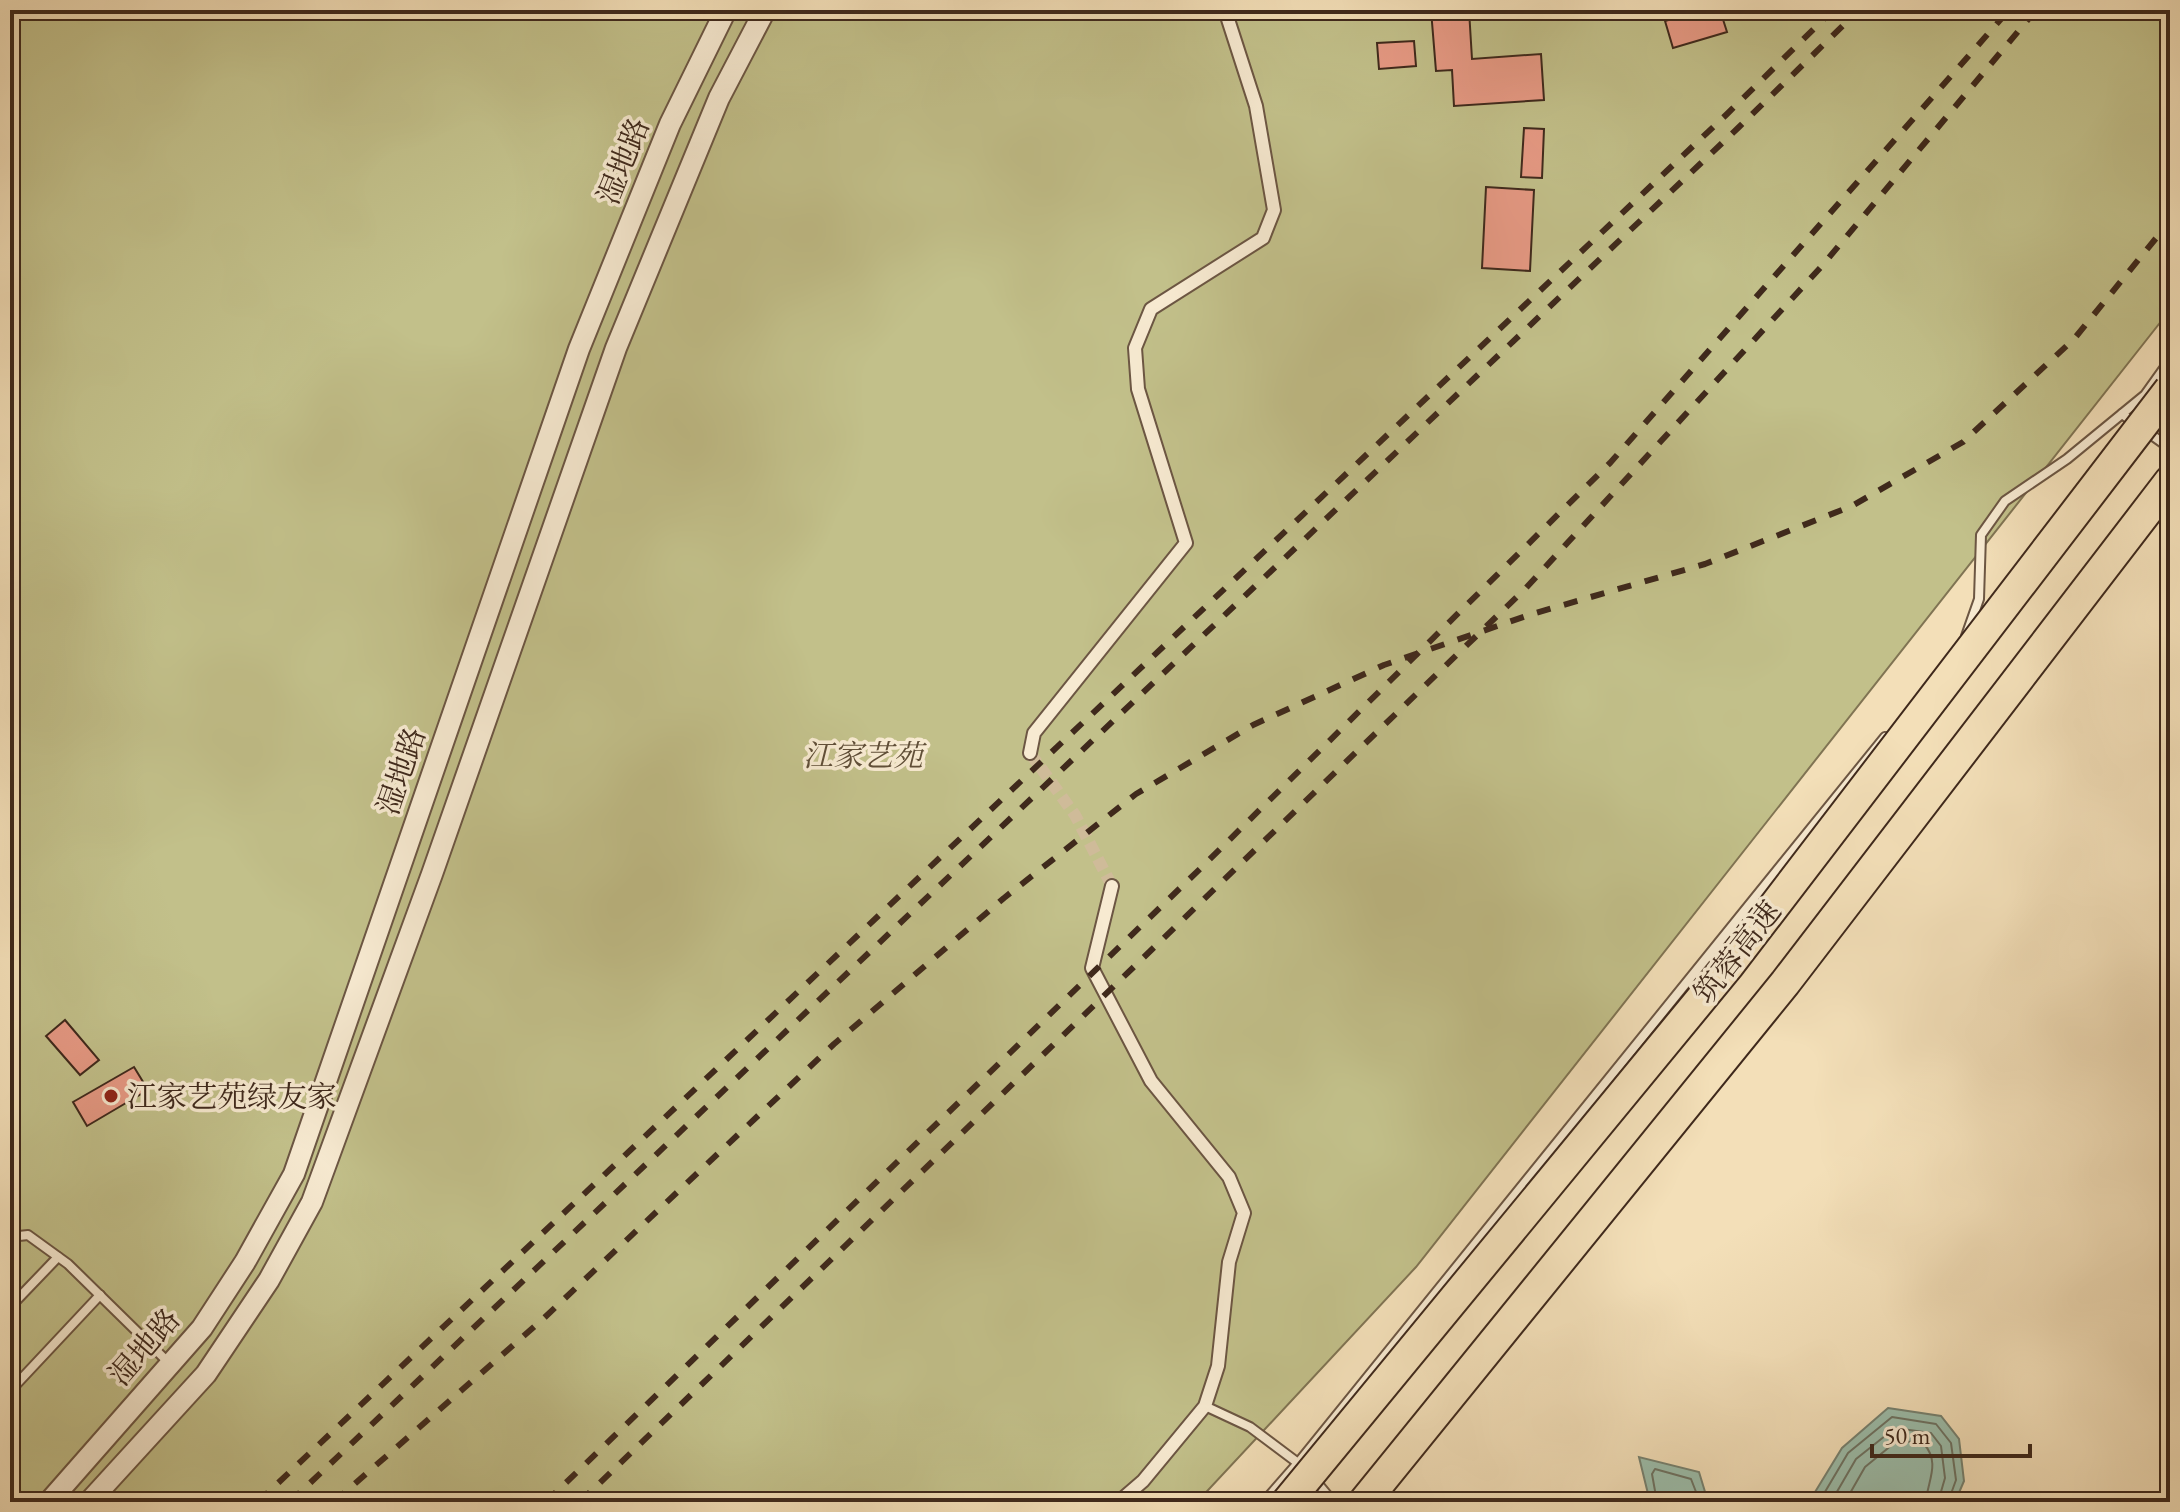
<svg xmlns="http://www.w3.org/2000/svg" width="2180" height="1512" viewBox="0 0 2180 1512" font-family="'EB Garamond','Noto Serif SC',serif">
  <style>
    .green { fill: #c2c08a; stroke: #807453; stroke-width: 2 }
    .water { fill: #9cbdaa; stroke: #778271; stroke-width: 2 }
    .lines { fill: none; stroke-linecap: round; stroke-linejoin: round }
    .shore { stroke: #6e7363; stroke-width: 2 }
    .building { fill: #e79a85; stroke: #3f291c; stroke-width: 2 }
    .pedestrian-tunnel { stroke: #cfbb99; stroke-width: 12; stroke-dasharray: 12 6; stroke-linecap: butt }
    .service-casing { stroke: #6c5643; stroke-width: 12 }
    .pedestrian-casing { stroke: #6c5643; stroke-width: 16 }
    .tertiary-casing { stroke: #6c5643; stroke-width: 24 }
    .motorway-casing { stroke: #3f291c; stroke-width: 34 }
    .service { stroke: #f7ead1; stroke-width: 8 }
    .pedestrian { stroke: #f7ead1; stroke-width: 12 }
    .tertiary { stroke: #f7ead1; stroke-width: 20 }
    .motorway { stroke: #f3dfb8; stroke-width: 30 }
    .rail { stroke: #3f291c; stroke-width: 6; stroke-dasharray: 14 14; stroke-linecap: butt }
    .motorway-bridge-casing { stroke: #3f291c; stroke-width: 34; stroke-linecap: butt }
    .motorway-bridge { stroke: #f3dfb8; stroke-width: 30 }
    .poi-dot { fill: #8f2418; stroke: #f7ead1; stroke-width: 3 }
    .labels { text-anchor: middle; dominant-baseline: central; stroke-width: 7; stroke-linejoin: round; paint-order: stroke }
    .street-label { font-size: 30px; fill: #3f291c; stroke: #f7ead1 }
    .park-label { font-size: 30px; font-style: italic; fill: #604f38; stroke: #f7ead1 }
    .poi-label { font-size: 30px; fill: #3f291c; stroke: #f7ead1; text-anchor: start }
  </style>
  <rect width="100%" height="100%" fill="#f3dfb8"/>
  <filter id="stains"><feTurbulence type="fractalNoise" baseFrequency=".0025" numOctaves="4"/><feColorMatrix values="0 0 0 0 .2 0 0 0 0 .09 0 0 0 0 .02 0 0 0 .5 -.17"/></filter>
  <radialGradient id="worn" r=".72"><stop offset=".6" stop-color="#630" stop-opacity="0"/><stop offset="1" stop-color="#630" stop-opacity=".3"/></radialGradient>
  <!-- green -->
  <path class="green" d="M 10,10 L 2170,10 L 2170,310 L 1416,1267 L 1197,1502 L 10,1502 Z"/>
  <!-- water -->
  <path class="water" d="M 1888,1408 L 1941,1416 L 1959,1439 L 1964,1481 L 1955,1502 L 1650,1502 L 1639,1457 L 1699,1472 L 1706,1495 L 1765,1494 L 1812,1497 L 1842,1448 Z"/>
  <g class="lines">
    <!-- shore -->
    <g class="shore">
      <path d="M 1657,1502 L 1652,1474 L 1655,1469 L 1691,1479 L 1698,1497 L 1702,1502"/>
      <path d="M 1819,1502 L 1848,1453 L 1892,1417 L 1936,1424 L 1951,1443 L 1956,1480 L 1948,1502"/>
      <path d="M 1831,1502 L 1856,1459 L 1895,1428 L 1931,1433 L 1941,1446 L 1945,1478 L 1938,1502"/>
      <path d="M 1845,1502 L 1865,1467 L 1898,1440 L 1924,1444 C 1941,1463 1927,1482 1926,1502"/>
    </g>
  </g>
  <!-- building -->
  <g class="building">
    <path d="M 1431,10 L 1469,10 L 1472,59 L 1541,54 L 1544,100 L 1454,106 L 1452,70 L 1436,71 Z"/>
    <path d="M 1702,10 L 1720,10 L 1727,32 L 1673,48 L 1665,21 Z"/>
    <path d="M 1414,41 L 1416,66 L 1379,69 L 1377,43 Z"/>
    <path d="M 1524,128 L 1544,129 L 1542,178 L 1521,177 Z"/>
    <path d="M 1486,187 L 1534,190 L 1530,271 L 1482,268 Z"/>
    <path d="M 65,1020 L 99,1060 L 80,1075 L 46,1036 Z"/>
    <path d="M 134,1067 L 148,1090 L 87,1126 L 73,1102 Z"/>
  </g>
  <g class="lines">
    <!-- pedestrian-tunnel -->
    <path class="pedestrian-tunnel" d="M 1030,753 L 1075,815 L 1112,886"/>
    <!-- service casing -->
    <g class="service-casing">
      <g id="service">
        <path d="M 2122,414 L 2170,448"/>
        <path d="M 1966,636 L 1979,599 L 1981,535 L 2005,501 L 2067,459 L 2145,395 L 2170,360"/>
        <path d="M 10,1237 L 28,1235 L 68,1264 L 169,1363"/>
        <path d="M 10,1307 L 58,1257"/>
        <path d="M 10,1391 L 100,1295"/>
        <path d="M 1205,1406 L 1250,1427 L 1302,1466"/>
        <path d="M 1314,1479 L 1333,1502"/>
        <path d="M 1264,1502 L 1299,1462 L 1885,737"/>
      </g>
    </g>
    <!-- pedestrian casing -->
    <g class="pedestrian-casing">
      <g id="pedestrian">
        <path d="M 1030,753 L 1034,733 L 1186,543 L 1138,389 L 1135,348 L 1151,309 L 1263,238 L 1274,210 L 1256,106 L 1225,10"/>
        <path d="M 1112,886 L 1092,968 L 1151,1081 L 1229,1177 L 1244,1213 L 1229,1262 L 1218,1366 L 1205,1406 L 1143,1481 L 1121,1500 L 1116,1502"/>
      </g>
    </g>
    <!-- tertiary casing -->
    <g class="tertiary-casing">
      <g id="tertiary">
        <path d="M 49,1502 L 202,1328 L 245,1262 L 294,1174 L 579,349 L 670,124 L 726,10"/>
        <path d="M 89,1502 L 206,1374 L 269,1280 L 312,1202 L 432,874 L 616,348 L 719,98 L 765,10"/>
      </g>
    </g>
    <!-- motorway casing -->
    <g class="motorway-casing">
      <path id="motorway" d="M 1364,1502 L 1785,983 L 2170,481"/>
    </g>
    <!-- service -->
    <use href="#service" class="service"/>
    <!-- pedestrian -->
    <use href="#pedestrian" class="pedestrian"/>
    <!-- tertiary -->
    <use href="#tertiary" class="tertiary"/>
    <!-- motorway -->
    <use href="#motorway" class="motorway"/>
    <!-- rail -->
    <g class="rail">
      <path d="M 258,1502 L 1727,114 L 1833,10"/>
      <path d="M 290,1502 L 1739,127 L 1859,10"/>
      <path d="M 334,1502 L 543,1319 L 834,1044 L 1004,898 L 1136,794 L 1253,725 L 1384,665 L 1532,614 L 1705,564 L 1852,506 L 1963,442 L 2074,339 L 2170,221"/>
      <path d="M 546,1502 L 1205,864 L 1610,463 L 2009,10"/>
      <path d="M 580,1502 L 1526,588 L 1821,267 L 2036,10"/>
    </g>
    <!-- motorway-bridge casing -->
    <g class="motorway-bridge-casing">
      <path id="motorway-bridge" d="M 1287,1502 L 1729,965 L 2170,389"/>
    </g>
    <!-- motorway-bridge -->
    <use href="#motorway-bridge" class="motorway-bridge"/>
  </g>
  <!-- markers -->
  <circle class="poi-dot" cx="111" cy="1096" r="8"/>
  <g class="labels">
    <!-- street labels -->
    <g class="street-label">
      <text transform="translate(623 161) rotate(-68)">湿地路</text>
      <text transform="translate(401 771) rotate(-71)">湿地路</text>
      <text transform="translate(1737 952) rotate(-52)">筑蓉高速</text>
      <text transform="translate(144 1347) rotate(-49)">湿地路</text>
    </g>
    <!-- park labels -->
    <g class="park-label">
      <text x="863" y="755">江家艺苑</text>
    </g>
    <!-- poi labels -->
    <g class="poi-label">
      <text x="127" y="1096">江家艺苑绿友家</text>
    </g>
  </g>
  <!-- margin -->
  <rect width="2180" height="1512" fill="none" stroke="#f3dfb8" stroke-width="40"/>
  <rect x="12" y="12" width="2156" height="1488" fill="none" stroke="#3f291c" stroke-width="4"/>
  <rect x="20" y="20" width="2140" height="1472" fill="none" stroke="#3f291c" stroke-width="2"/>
  <!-- scale -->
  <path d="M1872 1444v12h158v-12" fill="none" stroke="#3f291c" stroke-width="4"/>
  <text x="1884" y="1444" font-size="24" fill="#3f291c" stroke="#f7ead1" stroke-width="6" paint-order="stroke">50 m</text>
  <rect width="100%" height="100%" filter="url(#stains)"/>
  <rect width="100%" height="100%" fill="url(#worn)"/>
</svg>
